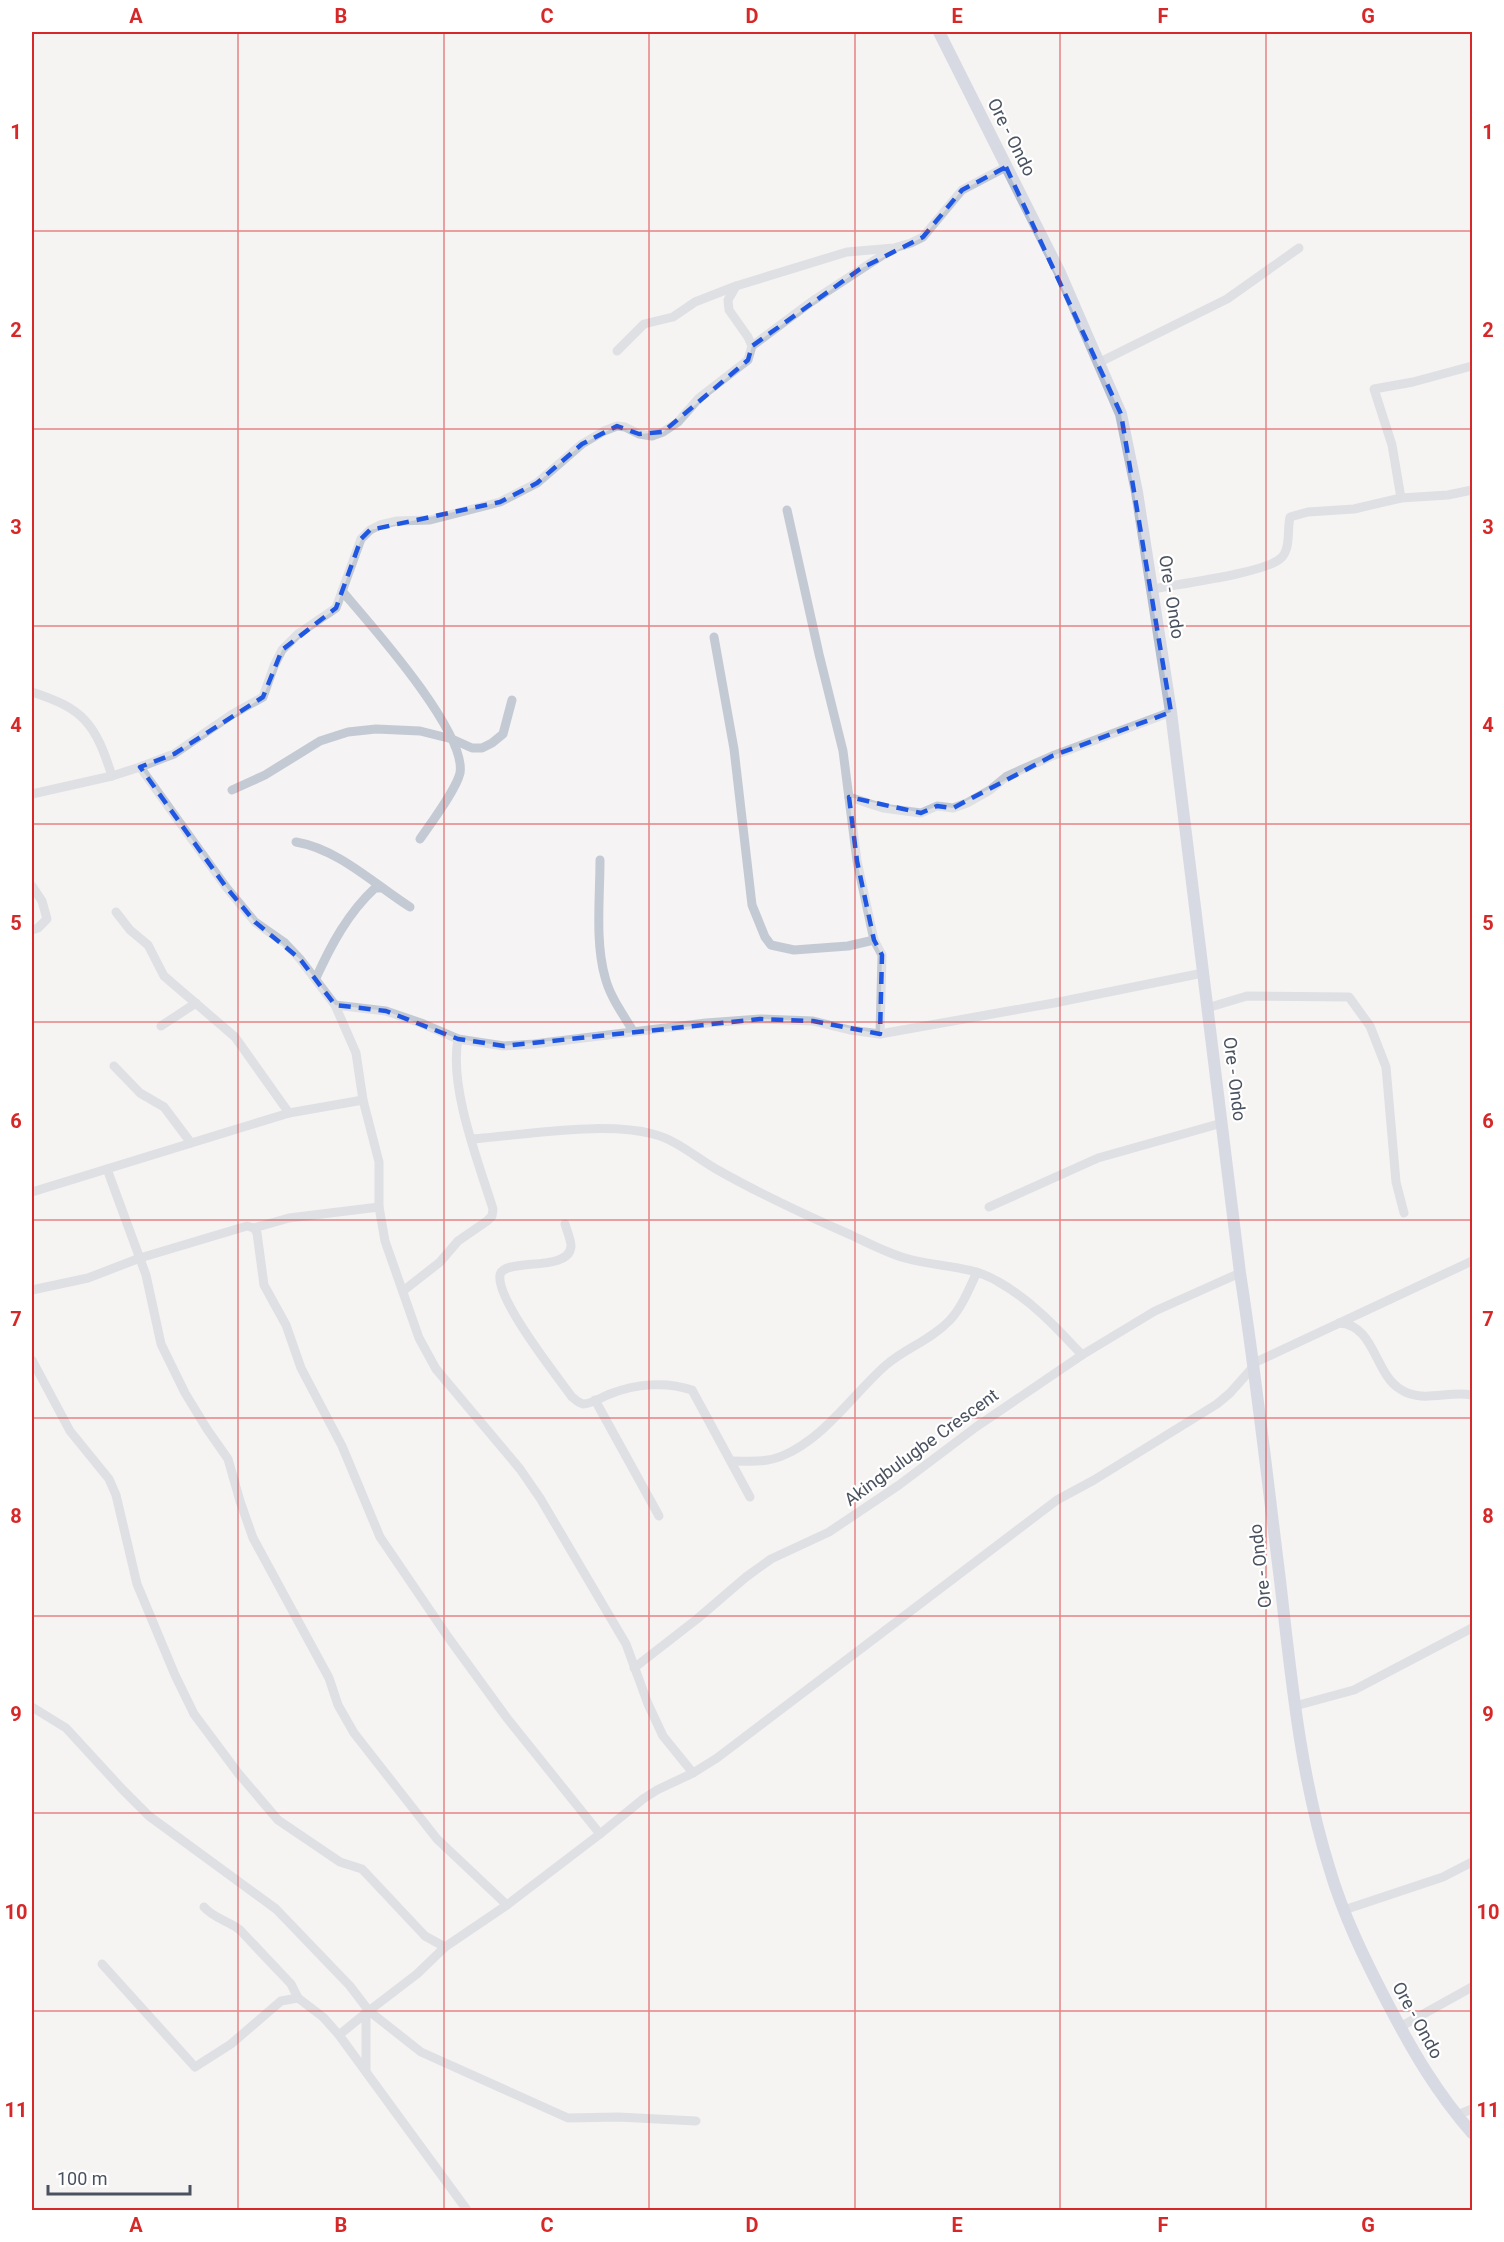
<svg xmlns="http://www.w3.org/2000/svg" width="1504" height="2242" viewBox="0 0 1504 2242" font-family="Roboto,sans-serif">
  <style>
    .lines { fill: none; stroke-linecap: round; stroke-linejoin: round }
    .minor { stroke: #c4cad3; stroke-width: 9 }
    .major { stroke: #b3bdd0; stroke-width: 12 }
    .marked { fill: none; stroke: #1f57e2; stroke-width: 4.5; stroke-dasharray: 12 8; stroke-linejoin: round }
    .grid { fill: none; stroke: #d62828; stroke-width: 1.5; stroke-opacity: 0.55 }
    .labels { text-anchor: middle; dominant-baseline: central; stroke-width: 4.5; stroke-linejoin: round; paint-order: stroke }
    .street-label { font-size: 18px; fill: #4a5260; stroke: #fff }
    .neatline { fill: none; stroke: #d62828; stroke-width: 2 }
    .grid-label { font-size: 20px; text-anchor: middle; font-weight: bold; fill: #d62828 }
  </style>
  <rect width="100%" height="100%" fill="#f5f3f3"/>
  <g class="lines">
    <!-- minor -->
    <g class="minor">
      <path d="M 752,346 L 811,302 L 892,249"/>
      <path d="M 617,351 L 644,324 L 673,317 L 695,302 L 736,286 L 847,252 L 894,248 L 911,243 L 923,237 L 962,190 L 1006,167"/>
      <path d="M 1100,362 L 1227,299 L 1299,248"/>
      <path d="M 1401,498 L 1392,445 L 1374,389 L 1413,382 L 1472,366"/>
      <path d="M 787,510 L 819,654 L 843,751 L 857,861 L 874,940 L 882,955 L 880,1034"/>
      <path d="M 1153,589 C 1178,584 1266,573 1281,558 C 1291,549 1287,529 1290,517 L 1308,512 L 1354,509 L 1401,498 L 1448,495 L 1472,490"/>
      <path d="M 342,591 C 370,624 467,732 460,773 C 456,790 431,823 420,839"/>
      <path d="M 714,637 L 734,749 L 752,905 L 765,937 L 771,945 L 794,950 L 848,946 L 874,940"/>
      <path d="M 32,692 C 84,709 95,723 112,776"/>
      <path d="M 140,767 L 226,887 L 255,922 L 285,943 L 300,959 L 335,1005 L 356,1053 L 363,1100 L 379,1162 L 379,1207 L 385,1241 L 419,1338 L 436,1369 L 520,1469 L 540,1498 L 626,1644 L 648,1704 L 663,1736 L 693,1773"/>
      <path d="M 232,790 L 265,775 L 320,741 L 348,732 L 376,729 L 420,731 L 452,739 L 472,748 L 482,748 L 492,743 L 503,734 L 512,700"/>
      <path d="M 32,794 L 112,776 L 140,767 L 174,754 L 231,715 L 263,697 L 274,666 L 282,650 L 298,634 L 336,608 L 361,539 L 370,530 L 380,525 L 397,521 L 430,520 L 500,502 L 537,483 L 582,444 L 604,431 L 617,426 L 625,427 L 639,434 L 652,436 L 663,432 L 678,422 L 699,398 L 748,360 L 752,346 L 748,337 L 729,310 L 728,300 L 736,286"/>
      <path d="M 849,797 L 883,808 L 921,813 L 937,806 L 953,808 L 967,803 L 990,790 L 1007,776 L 1052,756 L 1171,712"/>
      <path d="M 296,842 C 338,849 374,884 410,907"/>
      <path d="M 600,860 C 600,897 595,942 605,977 C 610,997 623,1014 633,1031"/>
      <path d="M 32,886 L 42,901 L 47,919 L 38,928 L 32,930"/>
      <path d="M 116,912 L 130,930 L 148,945 L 164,976 L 235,1037 L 289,1113"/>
      <path d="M 316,978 C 331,945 348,913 375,888 L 380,888"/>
      <path d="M 335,1005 L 386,1011 L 421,1023 L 458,1039 L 504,1046 L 534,1044 L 706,1023 L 760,1019 L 813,1021 L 850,1030 L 880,1034 L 1054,1003 L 1203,973"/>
      <path d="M 1207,1008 L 1247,996 L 1349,997 L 1370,1026 L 1386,1067 L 1396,1182 L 1404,1213"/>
      <path d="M 161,1026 L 196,1003"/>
      <path d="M 114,1066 L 140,1093 L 164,1107 L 191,1143"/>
      <path d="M 472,1139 C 524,1135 603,1121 653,1134 C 677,1140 695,1157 716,1169 C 760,1194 805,1215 851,1235 C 868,1243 887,1253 905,1258 C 935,1267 970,1265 997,1281 C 1031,1300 1056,1327 1082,1355"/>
      <path d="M 107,1169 L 146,1275 L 161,1344 L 185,1393 L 207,1429 L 228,1459 L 240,1501 L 253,1538 L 329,1678 L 338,1705 L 354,1733 L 437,1839 L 507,1905"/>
      <path d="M 32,1192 L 289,1113 L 363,1100"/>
      <path d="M 989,1207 L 1098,1158 L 1222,1123"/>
      <path d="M 565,1224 C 567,1231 571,1240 571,1246 C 570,1273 503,1257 500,1275 C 496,1299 556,1375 572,1397 C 576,1400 579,1403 583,1404 C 591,1404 602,1397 610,1394 C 635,1384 666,1381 692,1390 L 750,1497"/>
      <path d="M 254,1228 L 257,1233 L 264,1285 L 286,1325 L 301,1368 L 342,1446 L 380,1537 L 448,1637 L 507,1718 L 600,1834"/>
      <path d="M 32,1290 L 88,1278 L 140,1258 L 247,1226 L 254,1228 L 289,1218 L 379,1207"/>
      <path d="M 403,1291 L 440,1262 L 458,1241 L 487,1221 L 492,1216 L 493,1209 C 478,1161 449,1088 458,1039"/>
      <path d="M 1339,1323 C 1374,1324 1375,1374 1400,1389 C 1422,1404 1448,1390 1472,1395"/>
      <path d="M 32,1360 L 70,1431 L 109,1479 L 116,1495 L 137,1584 L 175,1675 L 194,1714 L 238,1773 L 278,1820 L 340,1862 L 362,1869 L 425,1936 L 445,1947"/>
      <path d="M 1254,1363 L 1472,1261"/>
      <path d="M 595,1400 L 659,1516"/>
      <path d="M 732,1461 C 749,1461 766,1463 782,1456 C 825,1438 852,1395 886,1365 C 906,1348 931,1340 950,1320 C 962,1307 969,1289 977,1272"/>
      <path d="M 634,1668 L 697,1619 L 746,1577 L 771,1559 L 829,1532 L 899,1485 L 976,1427 L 1082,1355 L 1155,1311 L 1240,1273"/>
      <path d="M 1295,1706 L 1354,1690 L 1472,1628"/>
      <path d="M 32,1707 L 66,1728 L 123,1790 L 149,1816 L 276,1909 L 350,1986 L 369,2011 L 421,2052 L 568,2118 L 618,2117 L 696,2121"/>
      <path d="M 204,1907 C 213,1918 229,1921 240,1930 L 291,1984 L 298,1998"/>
      <path d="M 1344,1910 L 1443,1877 L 1472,1862"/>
      <path d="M 102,1964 L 195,2067 L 231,2044 L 281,2001 L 298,1998 L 323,2017 L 339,2035 L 467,2210"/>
      <path d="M 366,2013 L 417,1974 L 445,1947 L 507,1905 L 600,1834 L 643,1799 L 657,1790 L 693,1773 L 717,1758 L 1057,1500 L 1094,1480 L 1217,1404 L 1230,1393 L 1254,1366"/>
      <path d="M 1400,2027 L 1472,1987"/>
      <path d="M 339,2035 L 366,2013 L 366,2072"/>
      <path d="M 1457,2115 L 1472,2109"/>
    </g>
    <!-- major -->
    <path class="major" d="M 939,32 L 1060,273 L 1121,414 L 1137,492 L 1171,712 L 1240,1273 C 1256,1375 1267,1477 1280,1580 C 1291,1676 1300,1774 1329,1867 C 1343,1915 1365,1960 1388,2004 C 1413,2052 1437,2093 1472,2133"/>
  </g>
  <!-- marked area -->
  <path d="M0 0H1504V2242H0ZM 1006,167 L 1121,414 L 1171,712 L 1052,756 L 953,808 L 937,806 L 921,813 L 849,797 L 857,861 L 874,940 L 882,955 L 880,1034 L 813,1021 L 760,1019 L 504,1046 L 458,1039 L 386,1011 L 335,1005 L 300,959 L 255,922 L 226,887 L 140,767 L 174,754 L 263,697 L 282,650 L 336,608 L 361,539 L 370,530 L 500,502 L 537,483 L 582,444 L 617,426 L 639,434 L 663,432 L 748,360 L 752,346 L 860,269 L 923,237 L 962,190 Z" fill="#f5f3f3" fill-opacity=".55" fill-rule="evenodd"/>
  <path class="marked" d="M 1006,167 L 1121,414 L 1171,712 L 1052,756 L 953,808 L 937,806 L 921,813 L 849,797 L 857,861 L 874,940 L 882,955 L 880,1034 L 813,1021 L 760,1019 L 504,1046 L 458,1039 L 386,1011 L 335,1005 L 300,959 L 255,922 L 226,887 L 140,767 L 174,754 L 263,697 L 282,650 L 336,608 L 361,539 L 370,530 L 500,502 L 537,483 L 582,444 L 617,426 L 639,434 L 663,432 L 748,360 L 752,346 L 860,269 L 923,237 L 962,190 Z"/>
  <!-- grid -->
  <path class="grid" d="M 238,32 L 238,2210M 444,32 L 444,2210M 649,32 L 649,2210M 855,32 L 855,2210M 1060,32 L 1060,2210M 1266,32 L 1266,2210M 32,231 L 1472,231M 32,429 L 1472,429M 32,626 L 1472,626M 32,824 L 1472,824M 32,1022 L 1472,1022M 32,1220 L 1472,1220M 32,1418 L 1472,1418M 32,1616 L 1472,1616M 32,1813 L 1472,1813M 32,2011 L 1472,2011"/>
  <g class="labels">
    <!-- street labels -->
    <g class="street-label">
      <text transform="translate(1012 137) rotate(63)">Ore - Ondo</text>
      <text transform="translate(1172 597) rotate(81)">Ore - Ondo</text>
      <text transform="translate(1235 1079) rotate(83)">Ore - Ondo</text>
      <text transform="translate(921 1447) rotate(-36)">Akingbulugbe Crescent</text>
      <text transform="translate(1260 1566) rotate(-97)">Ore - Ondo</text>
      <text transform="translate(1418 2020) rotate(61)">Ore - Ondo</text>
    </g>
  </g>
  <!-- border -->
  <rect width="1504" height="2242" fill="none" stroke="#ffffff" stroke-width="66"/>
  <!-- scale -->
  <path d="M48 2185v9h142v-9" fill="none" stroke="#4a5260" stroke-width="3"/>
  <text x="57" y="2185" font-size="18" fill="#4a5260" stroke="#ffffff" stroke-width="4.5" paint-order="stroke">100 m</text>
  <rect x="33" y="33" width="1438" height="2176" class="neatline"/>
  <g class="grid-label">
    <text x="136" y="23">A</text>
    <text x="341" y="23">B</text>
    <text x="547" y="23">C</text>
    <text x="752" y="23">D</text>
    <text x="957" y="23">E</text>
    <text x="1163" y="23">F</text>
    <text x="1368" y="23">G</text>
    <text x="16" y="139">1</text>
    <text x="1488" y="139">1</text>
    <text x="16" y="337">2</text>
    <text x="1488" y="337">2</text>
    <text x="16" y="534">3</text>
    <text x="1488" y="534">3</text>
    <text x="16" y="732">4</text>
    <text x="1488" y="732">4</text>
    <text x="16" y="930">5</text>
    <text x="1488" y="930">5</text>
    <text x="16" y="1128">6</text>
    <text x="1488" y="1128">6</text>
    <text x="16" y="1326">7</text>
    <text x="1488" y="1326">7</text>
    <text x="16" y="1523">8</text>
    <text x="1488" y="1523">8</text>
    <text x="16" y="1721">9</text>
    <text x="1488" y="1721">9</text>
    <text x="16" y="1919">10</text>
    <text x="1488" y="1919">10</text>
    <text x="16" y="2117">11</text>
    <text x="1488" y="2117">11</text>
    <text x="136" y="2232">A</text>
    <text x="341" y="2232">B</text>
    <text x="547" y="2232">C</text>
    <text x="752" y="2232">D</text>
    <text x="957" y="2232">E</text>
    <text x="1163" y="2232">F</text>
    <text x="1368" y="2232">G</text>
  </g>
</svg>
